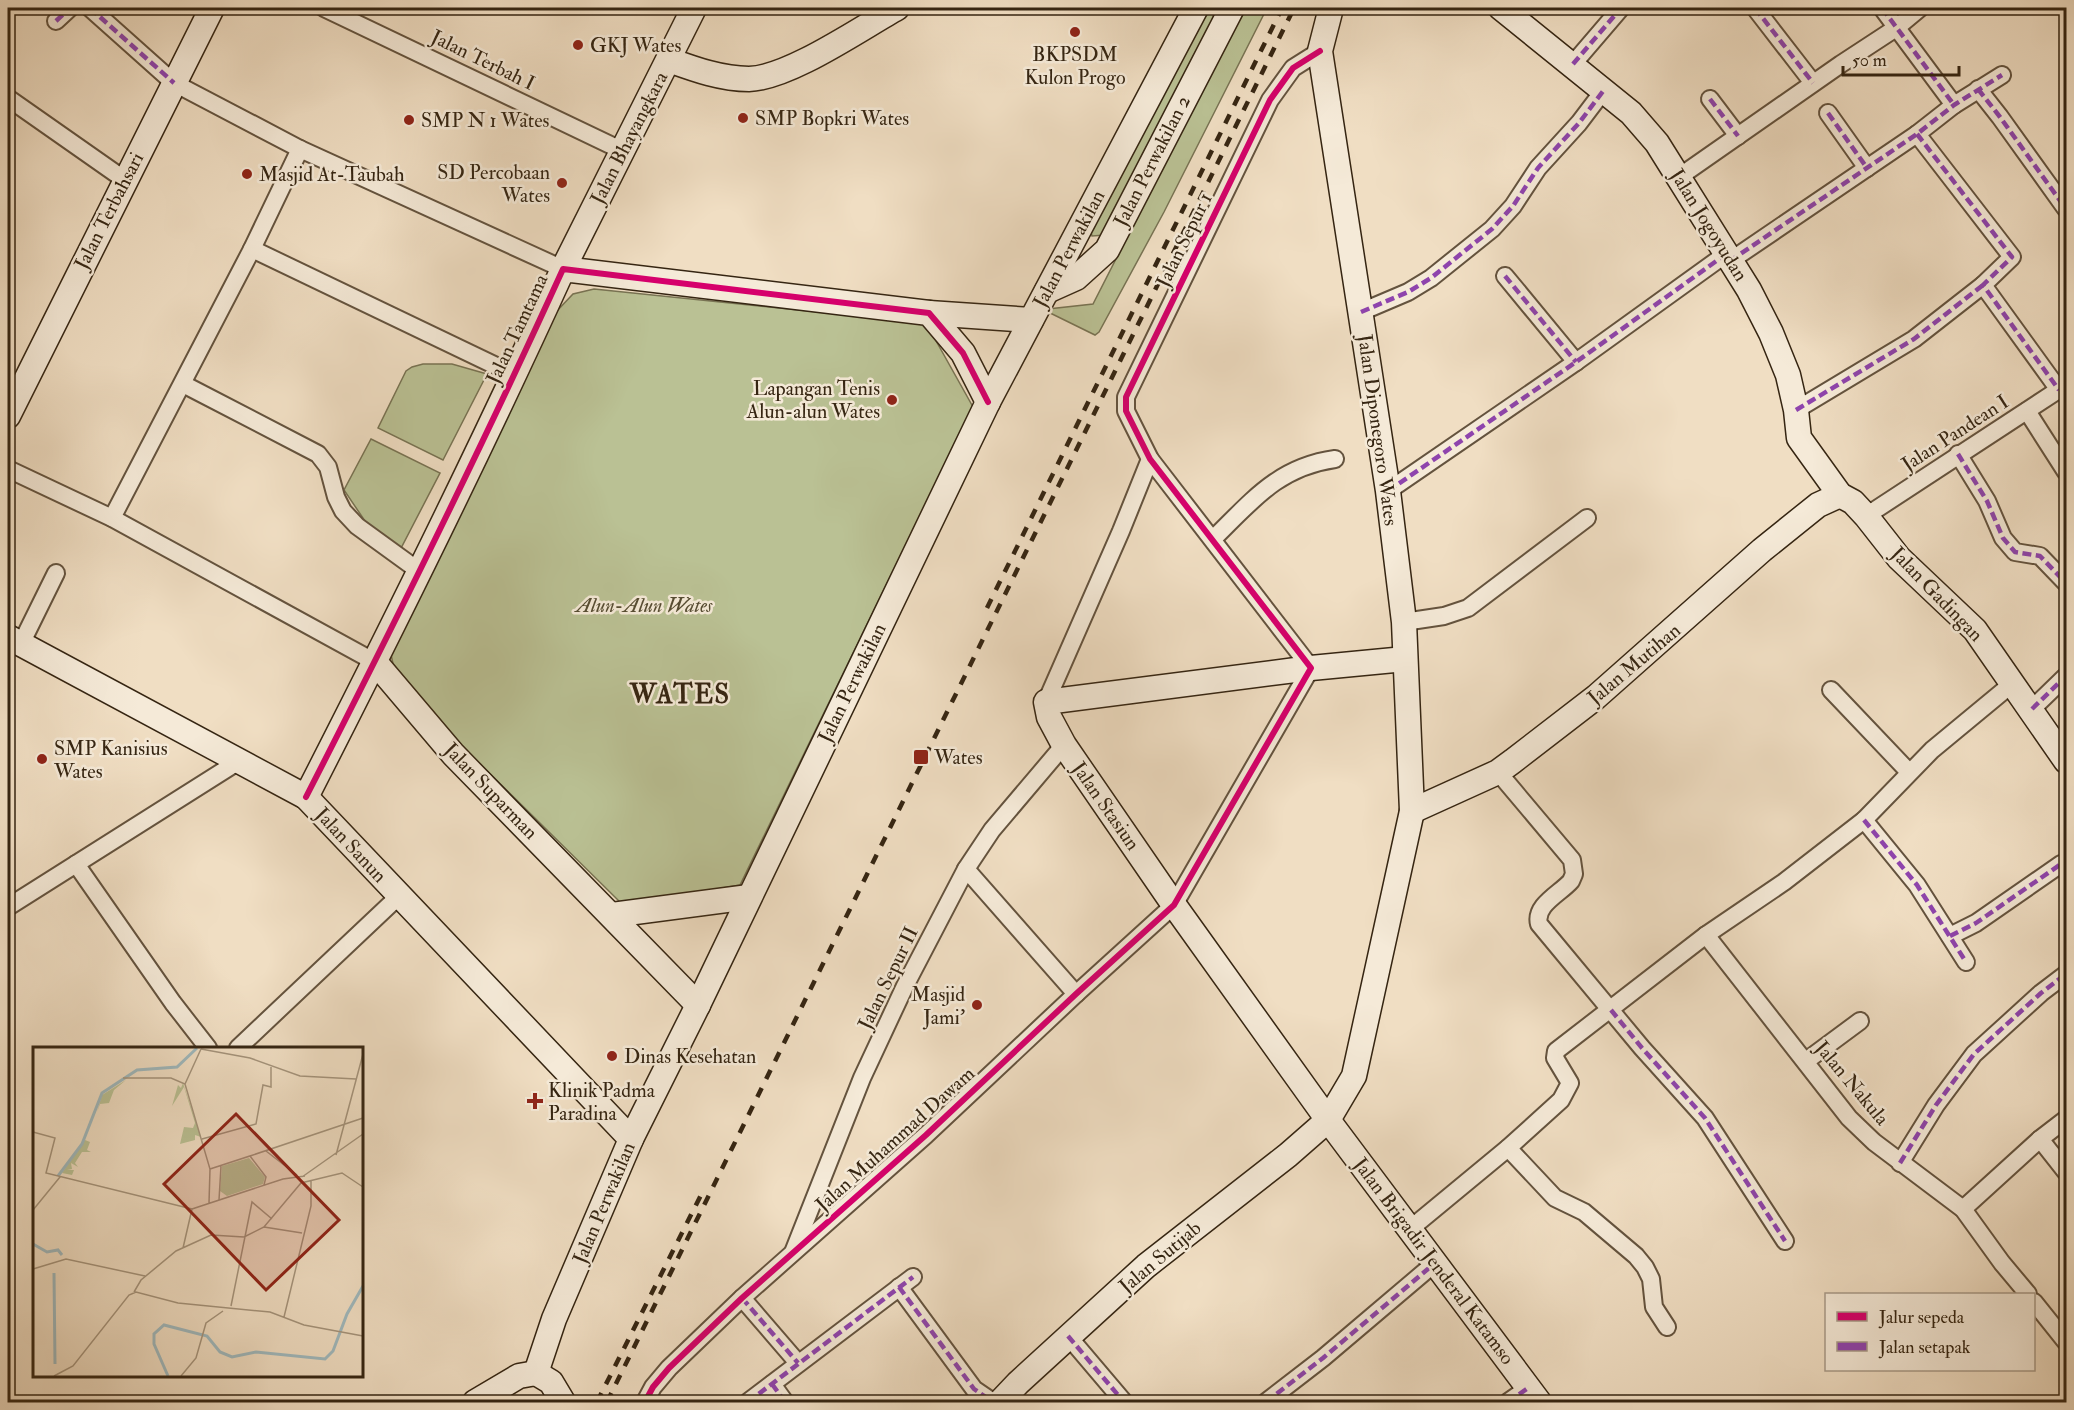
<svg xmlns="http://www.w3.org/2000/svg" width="2074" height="1410" viewBox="0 0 2074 1410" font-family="'IM FELL Double Pica',serif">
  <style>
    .green { fill: #bac194; stroke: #787353; stroke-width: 1.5 }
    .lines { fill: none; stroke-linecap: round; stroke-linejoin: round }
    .street-casing { stroke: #64533e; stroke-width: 20 }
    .secondary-casing { stroke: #352512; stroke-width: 27 }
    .street { stroke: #f5ead8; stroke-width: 16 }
    .secondary { stroke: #f5ead8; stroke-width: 24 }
    .rail { stroke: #352512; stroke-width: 4.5; stroke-dasharray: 10 10; stroke-linecap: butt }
    .quiet { stroke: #8e44ad; stroke-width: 4.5; stroke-dasharray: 9 4.5; stroke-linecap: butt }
    .cycleway-casing { stroke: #f5ead8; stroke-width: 10 }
    .cycleway { stroke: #d6006c; stroke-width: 6 }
    .poi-dot { fill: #8f2418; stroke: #f5ead8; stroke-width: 2 }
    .labels { text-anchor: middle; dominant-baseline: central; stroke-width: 5; stroke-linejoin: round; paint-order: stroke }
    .poi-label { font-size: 20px; fill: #352512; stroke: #f5ead8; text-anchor: start }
    .street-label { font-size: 20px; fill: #352512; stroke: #f5ead8 }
    .park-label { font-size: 20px; font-style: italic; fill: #564c32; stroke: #f5ead8 }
    .district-label { font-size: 26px; font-weight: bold; letter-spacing: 1.5px; fill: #352512; stroke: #f5ead8 }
    .inset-river { fill: none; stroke: #9fb9be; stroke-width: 3 }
    .inset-road { fill: none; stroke: #a5947c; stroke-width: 1.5 }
    .view { fill: #8f2418; fill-opacity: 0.15; stroke: #8f2418; stroke-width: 3 }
    .inset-edge { fill: none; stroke: #352512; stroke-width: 3 }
  </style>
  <rect width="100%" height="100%" fill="#f0dec3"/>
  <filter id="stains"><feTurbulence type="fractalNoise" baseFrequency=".00333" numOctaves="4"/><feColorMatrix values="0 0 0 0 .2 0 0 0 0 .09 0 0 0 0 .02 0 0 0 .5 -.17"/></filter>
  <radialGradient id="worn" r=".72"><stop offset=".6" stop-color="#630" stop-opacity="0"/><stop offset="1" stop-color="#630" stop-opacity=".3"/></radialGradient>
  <!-- green -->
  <g class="green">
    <path d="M 1207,8 L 1211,8 L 1214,18 L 1105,235 L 1092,236 L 1089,225 Z"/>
    <path d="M 1244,8 L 1267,8 L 1164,212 L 1099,332 L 1095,335 L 1046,311 L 1048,309 L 1093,304 Z"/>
    <path d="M 594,289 L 926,323 L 973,407 L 740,885 L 623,905 L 397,682 L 390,650 L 555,313 L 573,294 Z"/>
    <path d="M 423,364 L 452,364 L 487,374 L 443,460 L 378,428 L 406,371 L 412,367 Z"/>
    <path d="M 371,439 L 440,473 L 399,552 L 367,524 L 344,490 Z"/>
  </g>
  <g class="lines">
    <!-- street casing -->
    <g class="street-casing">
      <g id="street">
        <path d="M 90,8 L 174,83 L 300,149 L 563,269"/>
        <path d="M 324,8 L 623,151"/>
        <path d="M 1755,8 L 1813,83"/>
        <path d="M 1882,8 L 1954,105"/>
        <path d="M 56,21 L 70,8"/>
        <path d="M 1573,64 L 1621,8"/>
        <path d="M 1978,89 L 2000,117 L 2066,209"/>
        <path d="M 8,98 L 125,180"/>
        <path d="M 1710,99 L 1738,136"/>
        <path d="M 1828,113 L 1867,168"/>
        <path d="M 1917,134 L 2012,257 L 1983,285 L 2059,390"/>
        <path d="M 1679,177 L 1841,64 L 1896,28 L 1920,8"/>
        <path d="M 252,249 L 515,375"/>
        <path d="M 1730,261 L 1917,134 L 1954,105 L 2002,75"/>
        <path d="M 1505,276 L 1576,362"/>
        <path d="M 1361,312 L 1408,292 L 1431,278 L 1492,229 L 1513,206 L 1538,168 L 1579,123 L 1604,90"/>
        <path d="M 183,384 L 318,454 L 328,467 L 336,497 L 343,511 L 357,526 L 419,571"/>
        <path d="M 1796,410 L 1914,339 L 1983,285"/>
        <path d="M 2027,411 L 2066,472"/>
        <path d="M 1958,454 L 1987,501 L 2003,538 L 2015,552 L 2040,556 L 2066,583"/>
        <path d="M 8,469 L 112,518 L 375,662"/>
        <path d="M 1388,491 L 1576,362 L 1726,254"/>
        <path d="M 1866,516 L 2066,385"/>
        <path d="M 112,518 L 252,249 L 300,149"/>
        <path d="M 1213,539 C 1252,501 1278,467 1335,459"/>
        <path d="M 1404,622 L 1444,616 L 1468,608 L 1587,518"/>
        <path d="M 21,644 L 56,573"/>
        <path d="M 1831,690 L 1909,772"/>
        <path d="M 1046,702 L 1121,531 L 1150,459"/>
        <path d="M 2032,709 L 2066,676"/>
        <path d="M 1498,772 L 1572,860 L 1574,874 L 1571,881 C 1561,893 1534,905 1539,924 L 1642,1048 L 1705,1118 L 1785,1241"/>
        <path d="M 1864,820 L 1917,885 L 1966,962"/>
        <path d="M 76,864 L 173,1003 L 208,1048"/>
        <path d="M 966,869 L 1076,994"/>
        <path d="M 8,907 L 239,761"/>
        <path d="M 1706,935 L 1849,1118 L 1874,1142 L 1963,1209 L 2002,1263 L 2028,1294"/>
        <path d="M 1950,936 L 1976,923 L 2061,864"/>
        <path d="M 238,1048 L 399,896"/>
        <path d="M 1806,1061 L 1860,1021"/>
        <path d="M 2040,1139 L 2066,1172"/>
        <path d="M 1508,1148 L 1555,1198 L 1584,1212 L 1636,1256 L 1645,1267 L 1651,1279 L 1654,1307 L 1667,1327"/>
        <path d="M 1900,1163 L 1936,1105 L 1974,1054 L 2041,993 L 2066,974"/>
        <path d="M 1963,1209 L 2040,1139 L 2066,1119"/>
        <path d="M 1410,1229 L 1508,1148 L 1561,1100 L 1570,1083 L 1555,1058 L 1556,1051 L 1706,935 L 1784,882 L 1864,820 L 1932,750 L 2013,683"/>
        <path d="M 794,1250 L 862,1078 L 905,986 L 966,869 L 992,830 L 1064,745"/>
        <path d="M 899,1287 L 974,1389 L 993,1402"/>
        <path d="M 742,1298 L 798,1363"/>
        <path d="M 2034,1302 L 2066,1342"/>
        <path d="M 1068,1336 L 1124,1402"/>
        <path d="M 772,1384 L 785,1402"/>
        <path d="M 645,1402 L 653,1387 L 669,1368 L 742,1298 L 926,1135 L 1076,994 L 1174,905 L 1311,668 L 1150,459 L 1126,411 L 1126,397 L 1270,100 L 1293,68 L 1320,51"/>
        <path d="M 748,1402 L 913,1277"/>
        <path d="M 1266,1402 L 1323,1358 L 1435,1263"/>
        <path d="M 1508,1402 L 1528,1388"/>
      </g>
    </g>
    <!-- secondary casing -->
    <g class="secondary-casing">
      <g id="secondary">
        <path d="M 1501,8 L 1631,113 L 1657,143 L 1749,290 L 1771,333 L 1788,375 L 1796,410 L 1799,438 L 1840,495 L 1853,502 L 1866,516 L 1899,558 L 1975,630 L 2066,761"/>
        <path d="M 669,60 C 694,69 721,79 749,79 C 789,78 861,28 897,8"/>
        <path d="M 563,269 L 694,8"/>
        <path d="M 1047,291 L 1076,278 L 1107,250 L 1232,8"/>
        <path d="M 929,313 L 1031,320"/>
        <path d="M 8,416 L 212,8"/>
        <path d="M 8,637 L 306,797 L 631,1139"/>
        <path d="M 1405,659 L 1311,668 L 1046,702 L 1049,717 L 1064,745 L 1174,905 L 1328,1120 L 1539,1402"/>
        <path d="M 375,662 L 453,754 L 698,1005"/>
        <path d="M 306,797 C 395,623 482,447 563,269 L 929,313 L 963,353 L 988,402"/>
        <path d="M 1412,811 L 1498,772 L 1513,761 L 1596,697 L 1762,550 L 1818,505 L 1840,495"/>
        <path d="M 612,915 L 749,897"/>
        <path d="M 536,1373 L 554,1319 L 631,1139 L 698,1005 L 988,402 L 1196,8"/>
        <path d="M 475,1402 L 519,1376 L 536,1373 L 551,1382 L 563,1402"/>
        <path d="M 1000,1402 L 1018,1383 L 1146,1266 L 1288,1155 L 1328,1120 L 1354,1076 L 1412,811 L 1404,622 L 1388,491 L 1320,51 L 1331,8"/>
      </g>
    </g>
    <!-- street -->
    <use href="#street" class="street"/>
    <!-- secondary -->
    <use href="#secondary" class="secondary"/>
    <!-- rail -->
    <g class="rail">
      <path d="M 987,608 L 1282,8"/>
      <path d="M 597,1402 L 703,1191"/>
      <path d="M 607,1402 L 1294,8"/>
    </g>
    <!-- quiet -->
    <g class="quiet">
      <path d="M 90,8 L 174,83"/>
      <path d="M 1755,8 L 1813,83"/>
      <path d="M 1882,8 L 1954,105"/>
      <path d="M 56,21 L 70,8"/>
      <path d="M 1573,64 L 1621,8"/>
      <path d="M 1978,89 L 2000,117 L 2066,209"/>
      <path d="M 1710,99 L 1738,136"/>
      <path d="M 1828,113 L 1867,168"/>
      <path d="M 1917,134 L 2012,257 L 1983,285 L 2059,390"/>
      <path d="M 1730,261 L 1917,134 L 1954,105 L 2002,75"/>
      <path d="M 1505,276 L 1576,362"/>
      <path d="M 1361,312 L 1408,292 L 1431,278 L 1492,229 L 1513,206 L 1538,168 L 1579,123 L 1604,90"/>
      <path d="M 1796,410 L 1914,339 L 1983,285"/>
      <path d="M 1958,454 L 1987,501 L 2003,538 L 2015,552 L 2040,556 L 2066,583"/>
      <path d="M 1388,491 L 1576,362 L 1726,254"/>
      <path d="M 2032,709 L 2066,676"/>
      <path d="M 1864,820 L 1917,885 L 1966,962"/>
      <path d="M 1950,936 L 1976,923 L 2061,864"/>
      <path d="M 1611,1010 L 1642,1048 L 1705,1118 L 1785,1241"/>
      <path d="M 1900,1163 L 1936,1105 L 1974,1054 L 2041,993 L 2066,974"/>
      <path d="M 899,1287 L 974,1389 L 993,1402"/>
      <path d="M 742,1298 L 798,1363"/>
      <path d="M 1068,1336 L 1124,1402"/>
      <path d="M 772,1384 L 785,1402"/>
      <path d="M 748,1402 L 913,1277"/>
      <path d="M 1266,1402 L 1323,1358 L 1435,1263"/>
      <path d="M 1508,1402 L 1528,1388"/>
    </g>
    <!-- cycleway casing -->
    <g class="cycleway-casing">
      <g id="cycleway">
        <path d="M 306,797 C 395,623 482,447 563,269 L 929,313 L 963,353 L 988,402"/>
        <path d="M 645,1402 L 653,1387 L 669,1368 L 742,1298 L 926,1135 L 1076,994 L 1174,905 L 1311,668 L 1150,459 L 1126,411 L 1126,397 L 1270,100 L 1293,68 L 1320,51"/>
      </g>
    </g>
    <!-- cycleway -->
    <use href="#cycleway" class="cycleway"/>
  </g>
  <!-- markers -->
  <g class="poi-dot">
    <circle cx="1075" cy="32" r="6"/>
    <circle cx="578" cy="45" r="6"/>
    <circle cx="743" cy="118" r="6"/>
    <circle cx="409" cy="120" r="6"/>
    <circle cx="247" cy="174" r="6"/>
    <circle cx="562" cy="183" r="6"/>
    <circle cx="892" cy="400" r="6"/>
    <rect x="913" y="749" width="16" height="16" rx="3"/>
    <circle cx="42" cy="759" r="6"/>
    <circle cx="977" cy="1005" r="6"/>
    <circle cx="612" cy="1056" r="6"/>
    <path d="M532 1092h6v6h6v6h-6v6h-6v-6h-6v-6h6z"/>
  </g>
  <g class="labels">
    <!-- poi labels -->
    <g class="poi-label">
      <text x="590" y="45">GKJ Wates</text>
      <text x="1075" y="54" text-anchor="middle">BKPSDM<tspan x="1075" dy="23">Kulon Progo</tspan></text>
      <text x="755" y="118">SMP Bopkri Wates</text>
      <text x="421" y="120">SMP N 1 Wates</text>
      <text x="550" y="172" text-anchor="end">SD Percobaan<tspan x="550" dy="23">Wates</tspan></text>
      <text x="259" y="174">Masjid At-Taubah</text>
      <text x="880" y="388" text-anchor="end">Lapangan Tenis<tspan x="880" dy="23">Alun-alun Wates</tspan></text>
      <text x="54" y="748">SMP Kanisius<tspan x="54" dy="23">Wates</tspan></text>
      <text x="934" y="757">Wates</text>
      <text x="965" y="994" text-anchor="end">Masjid<tspan x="965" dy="23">Jami'</tspan></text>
      <text x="624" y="1056">Dinas Kesehatan</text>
      <text x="548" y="1090">Klinik Padma<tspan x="548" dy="23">Paradina</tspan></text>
    </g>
    <!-- street labels -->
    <g class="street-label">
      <text transform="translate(483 60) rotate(26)">Jalan Terbah I</text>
      <text transform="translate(629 138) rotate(-63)">Jalan Bhayangkara</text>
      <text transform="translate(1152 161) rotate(-63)">Jalan Perwakilan 2</text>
      <text transform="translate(109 211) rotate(-63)">Jalan Terbahsari</text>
      <text transform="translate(1709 225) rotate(58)">Jalan Jogoyudan</text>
      <text transform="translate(1184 240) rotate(-64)">Jalan Sepur 1</text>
      <text transform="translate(1069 249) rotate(-62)">Jalan Perwakilan</text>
      <text transform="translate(517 329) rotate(-65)">Jalan Tamtama</text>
      <text transform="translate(1378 430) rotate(82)">Jalan Diponegoro Wates</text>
      <text transform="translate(1955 433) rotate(-33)">Jalan Pandean I</text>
      <text transform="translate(1937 594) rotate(46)">Jalan Gadingan</text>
      <text transform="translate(1634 664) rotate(-40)">Jalan Mutihan</text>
      <text transform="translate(852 683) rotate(-64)">Jalan Perwakilan</text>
      <text transform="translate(491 791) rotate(46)">Jalan Suparman</text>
      <text transform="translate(1106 806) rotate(55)">Jalan Stasiun</text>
      <text transform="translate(351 845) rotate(47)">Jalan Sanun</text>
      <text transform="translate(888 978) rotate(-64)">Jalan Sepur II</text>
      <text transform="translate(1852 1083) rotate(50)">Jalan Nakula</text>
      <text transform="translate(895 1139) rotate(-42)">Jalan Muhammad Dawam</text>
      <text transform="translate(604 1203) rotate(-67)">Jalan Perwakilan</text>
      <text transform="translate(1160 1257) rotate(-40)">Jalan Sutijab</text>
      <text transform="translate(1434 1261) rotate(53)">Jalan Brigadir Jenderal Katamso</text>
    </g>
    <!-- park labels -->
    <g class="park-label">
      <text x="644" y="605">Alun-Alun Wates</text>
    </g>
    <!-- district labels -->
    <g class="district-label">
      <text x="680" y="695">WATES</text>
    </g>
  </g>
  <!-- overview -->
  <g transform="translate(33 1047)">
    <rect width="330" height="330" fill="#f0dec3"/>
    <path d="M 93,33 L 81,43 L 76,56 L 67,57 L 64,65 L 69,48 ZM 150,36 L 168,90 L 162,88 L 162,93 L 147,97 L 151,80 L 160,81 L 162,76 L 151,40 L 139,59 L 145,38 L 148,41 ZM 52,93 L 57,95 L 54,103 L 58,105 L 49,105 L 42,116 L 45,120 L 38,116 L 39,122 L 34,123 L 41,123 L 39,128 L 29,126 ZM 216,111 L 232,130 L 230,137 L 194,149 L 187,144 L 189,119 Z" fill="#bac194"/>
    <path class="inset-river" d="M 25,129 L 49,97 L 69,46 L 104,23 L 144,20 L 164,1M 0,197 L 14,205 L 25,203 L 29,208M 21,226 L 22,317M 135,329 L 121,297 L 121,287 L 131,278 L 174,289 L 187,305 L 199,310 L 223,305 L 292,312 L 300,304 L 314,267 L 330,239"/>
    <path class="inset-road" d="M 168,2 L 217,11 L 267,29 L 323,32M 90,31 L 138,31 L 152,37 L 177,122 L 176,156M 152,37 L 168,2M 0,85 L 22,91 L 13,126 L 159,162M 169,92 L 223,77 L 230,38 L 238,40 L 238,20M 233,104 L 264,128M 303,108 L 330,7M 217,109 L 330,71M 177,122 L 217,109 L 233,130 L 231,138M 269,130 L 330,87M 186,153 L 188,119M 159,162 L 250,132 L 272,129M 0,163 L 27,130M 231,180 L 269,186M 211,190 L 231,180 L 268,136 L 309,126 L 330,140M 150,201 L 159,162M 0,222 L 33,212 L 112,229M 101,245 L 108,233 L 143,204 L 178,188 L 211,190M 198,259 L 219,155 L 239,172M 251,270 L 278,159 L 278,133M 21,329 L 40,319 L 96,248 L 103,245 L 145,256 L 237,265 L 271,278 L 330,289M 148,329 L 163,311 L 173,276 L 190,264"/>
    <path class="view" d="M 203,67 L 306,173 L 233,243 L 131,137 Z"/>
    <rect width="330" height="330" class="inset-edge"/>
  </g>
  <!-- margin -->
  <rect width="2074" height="1410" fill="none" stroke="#f0dec3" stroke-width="30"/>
  <rect x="9" y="9" width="2056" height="1392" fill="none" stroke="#352512" stroke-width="3"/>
  <rect x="15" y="15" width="2044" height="1380" fill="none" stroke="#352512" stroke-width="1.5"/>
  <!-- legend -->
  <rect x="1825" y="1293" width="210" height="78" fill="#f5ead8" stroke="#a89b89" stroke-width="1.5"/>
  <rect x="1837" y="1312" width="30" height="9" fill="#d6006c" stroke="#a89b89" stroke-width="1.5"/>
  <text x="1879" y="1323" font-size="18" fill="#352512">Jalur sepeda</text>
  <rect x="1837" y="1342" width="30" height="9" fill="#8e44ad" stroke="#a89b89" stroke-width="1.5"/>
  <text x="1879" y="1353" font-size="18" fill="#352512">Jalan setapak</text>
  <!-- scale -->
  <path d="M1843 66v9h116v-9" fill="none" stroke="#352512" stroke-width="3"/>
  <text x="1852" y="66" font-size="18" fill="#352512" stroke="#f5ead8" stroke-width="4.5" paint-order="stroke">50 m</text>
  <rect width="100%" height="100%" filter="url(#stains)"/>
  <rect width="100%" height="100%" fill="url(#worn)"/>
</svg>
